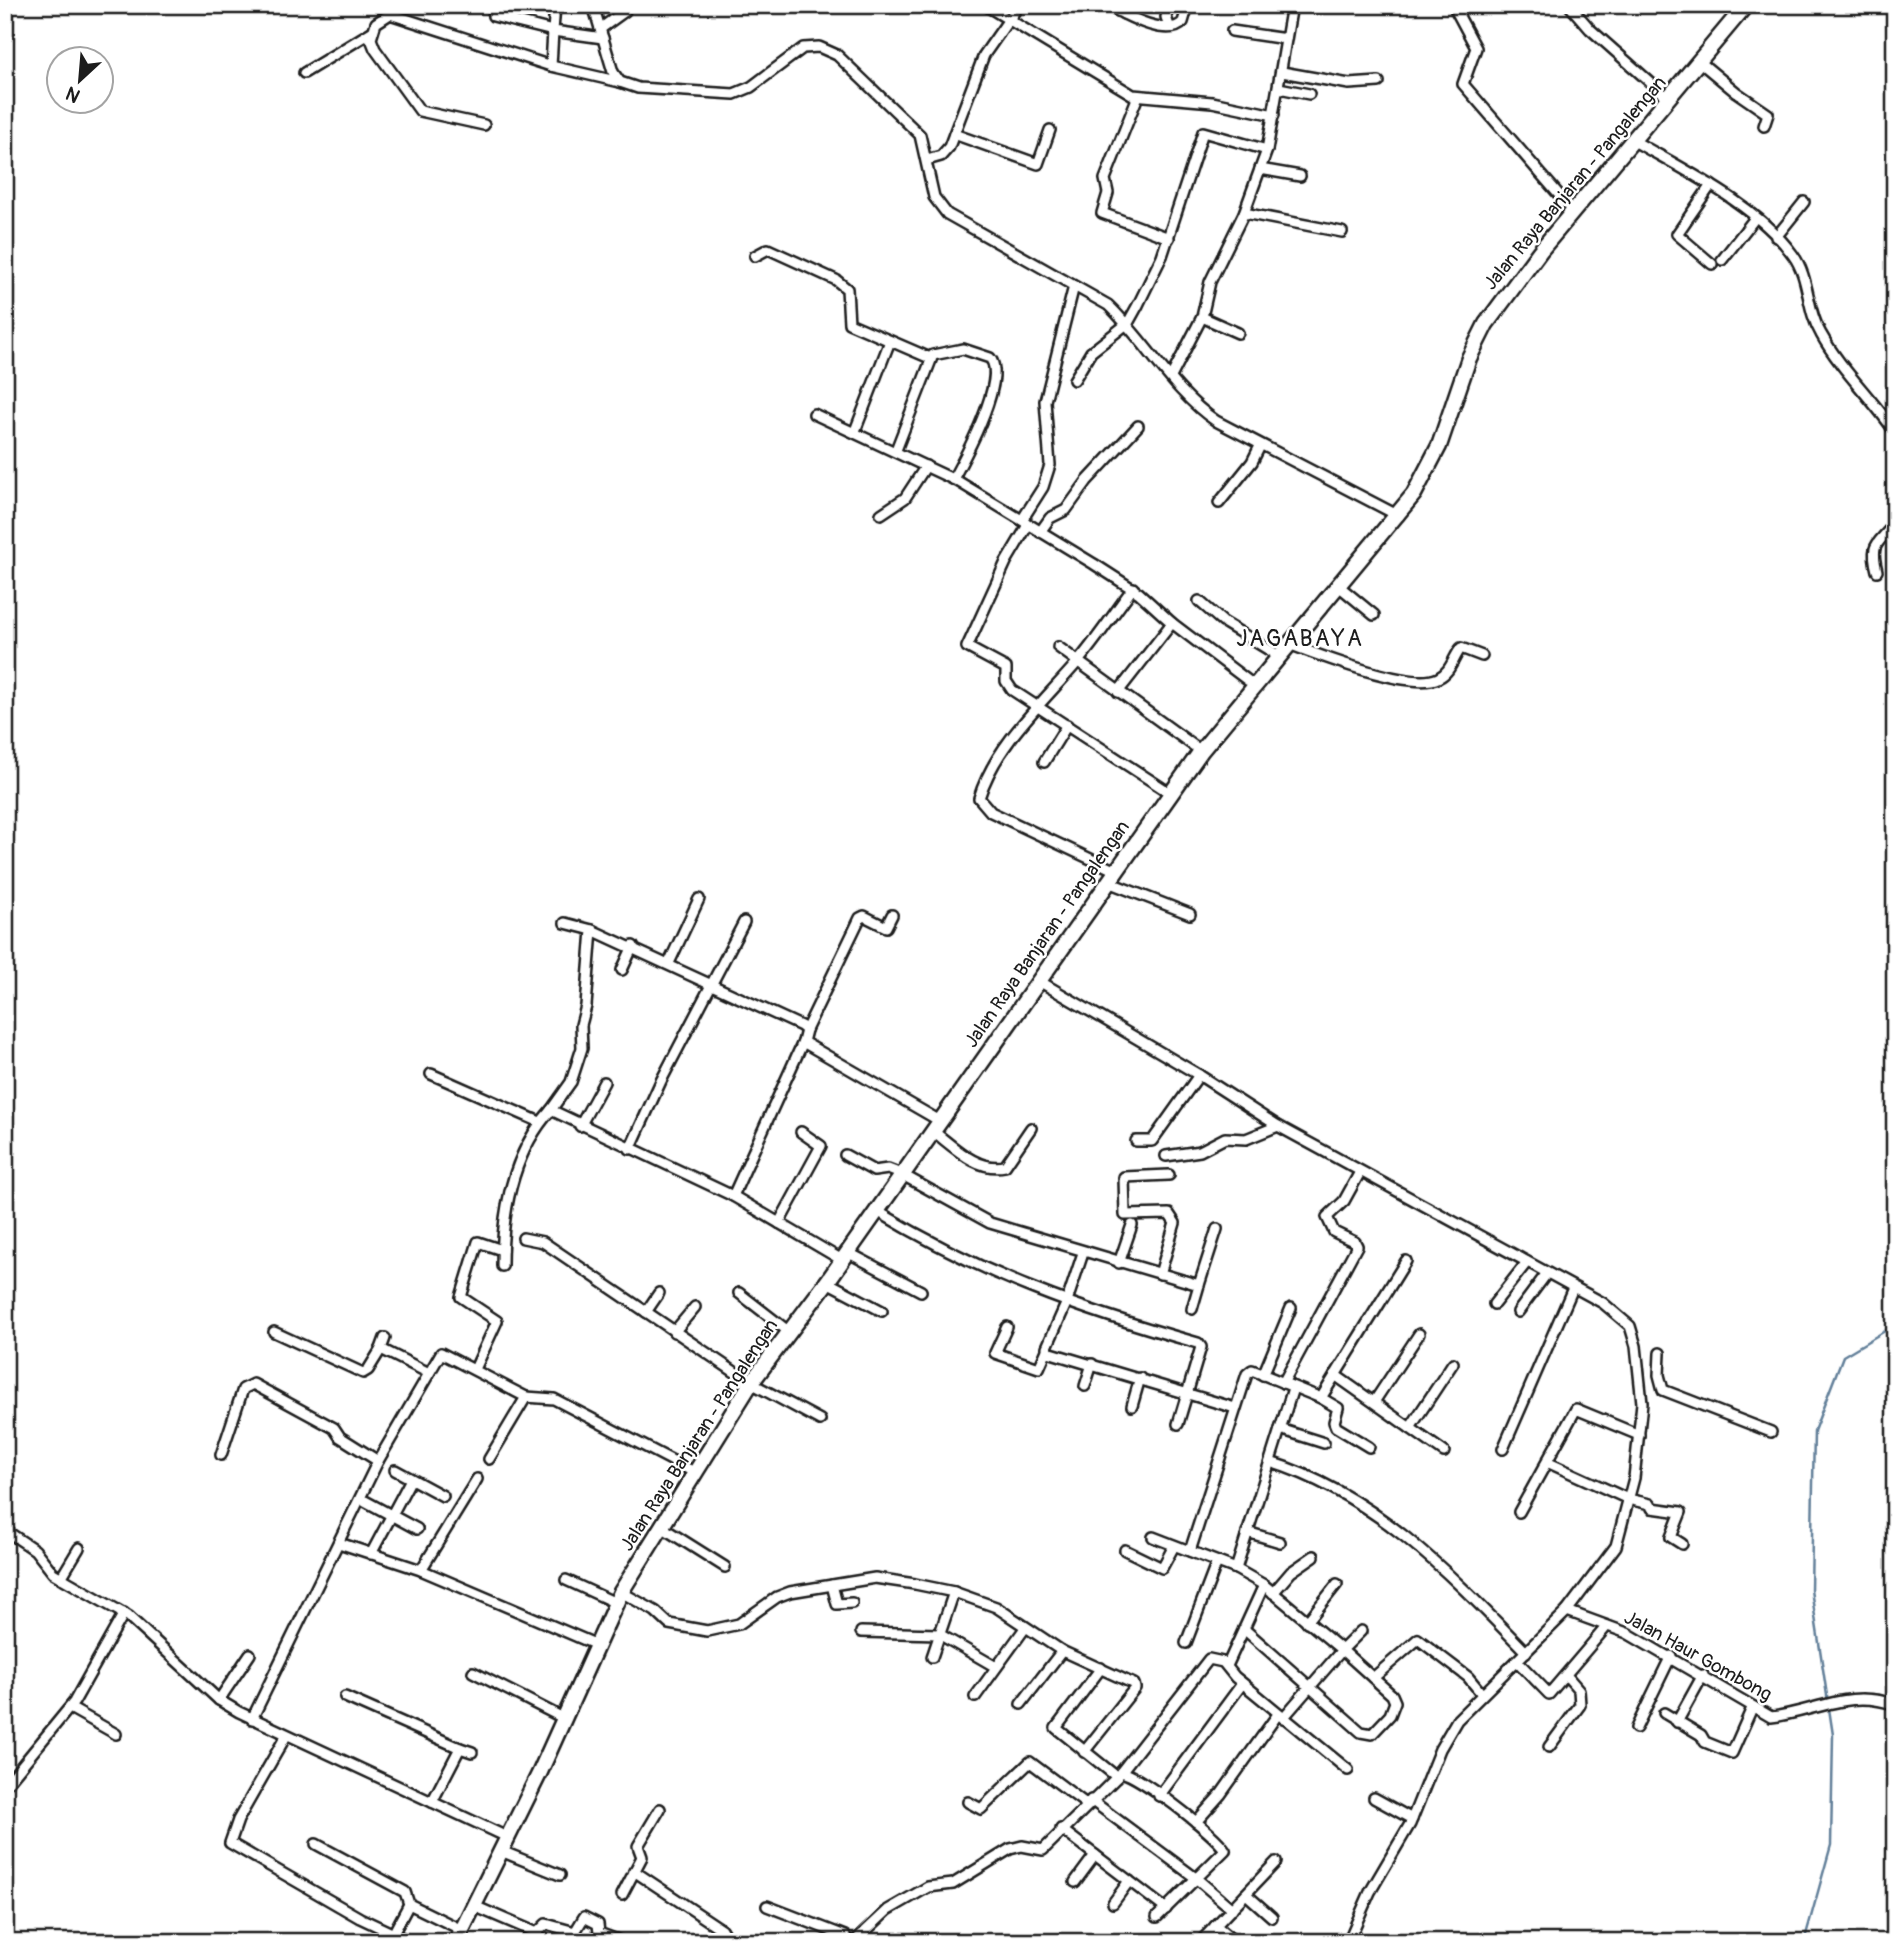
<svg xmlns="http://www.w3.org/2000/svg" width="1900" height="1947" viewBox="0 0 1900 1947" font-family="Pangolin,sans-serif">
  <style>
    .lines { fill: none; stroke-linecap: round; stroke-linejoin: round }
    .stream { stroke: #63809a; stroke-width: 2.5 }
    .minor-casing { stroke: #1c1c1c; stroke-width: 14 }
    .primary-casing { stroke: #1c1c1c; stroke-width: 19 }
    .minor { stroke: #fff; stroke-width: 9 }
    .primary { stroke: #fff; stroke-width: 14 }
    .labels { text-anchor: middle; dominant-baseline: central; stroke-width: 5; stroke-linejoin: round; paint-order: stroke }
    .street-label { font-size: 19px; fill: #1c1c1c; stroke: #fff }
    .quarter-label { font-size: 23px; letter-spacing: 2px; fill: #1c1c1c; stroke: #fff }
  </style>
  <rect width="100%" height="100%" fill="#fff"/>
  <filter id="ink" filterUnits="userSpaceOnUse"><feTurbulence type="fractalNoise" baseFrequency=".0143" numOctaves="2"/><feDisplacementMap in="SourceGraphic" scale="14" xChannelSelector="R" yChannelSelector="G"/><feConvolveMatrix kernelMatrix="1 2 1 2 8 2 1 2 1" color-interpolation-filters="sRGB"/></filter>
  <g filter="url(#ink)">
    <g class="lines">
      <!-- stream -->
      <path class="stream" d="M 1804,1942 L 1831,1845 L 1833,1735 L 1811,1590 L 1814,1431 L 1843,1356 L 1895,1325"/>
      <!-- minor casing -->
      <g class="minor-casing">
        <g id="minor">
          <path d="M 555,5 L 553,31 L 603,38"/>
          <path d="M 593,5 L 613,72 L 620,82 L 638,88 L 734,94 L 751,87 L 803,48 L 819,47 L 837,55 L 920,135 L 934,197 L 947,214 L 1108,305 C 1146,341 1173,392 1216,421 L 1399,516"/>
          <path d="M 985,5 L 1133,95 L 1212,102 L 1274,115"/>
          <path d="M 1114,5 L 1114,9 L 1124,14 L 1126,5"/>
          <path d="M 1274,5 L 1291,10"/>
          <path d="M 1453,5 L 1476,48 L 1463,84 L 1573,211"/>
          <path d="M 1569,5 L 1590,29 L 1669,99"/>
          <path d="M 1124,14 C 1138,21 1171,36 1183,22 L 1188,5"/>
          <path d="M 1169,26 L 1166,17 L 1170,5"/>
          <path d="M 600,29 L 625,11"/>
          <path d="M 1232,31 L 1286,39"/>
          <path d="M 1700,62 L 1736,92 L 1768,114 L 1764,126"/>
          <path d="M 551,66 L 620,82"/>
          <path d="M 1282,72 L 1349,84 L 1379,82"/>
          <path d="M 304,73 L 373,31"/>
          <path d="M 1279,88 L 1309,94"/>
          <path d="M 1138,96 L 1105,179 L 1108,193 L 1102,213 L 1169,238"/>
          <path d="M 484,125 L 420,111 L 375,49 L 371,39 L 376,23 L 390,14 L 551,66 L 553,31 L 493,16"/>
          <path d="M 954,134 L 1038,164 L 1050,130"/>
          <path d="M 1634,141 C 1686,171 1757,205 1793,255 C 1810,278 1806,309 1821,334 C 1841,370 1872,398 1895,432"/>
          <path d="M 927,160 L 941,156 L 949,147 L 984,55 L 1019,5"/>
          <path d="M 1260,169 L 1300,176"/>
          <path d="M 1711,185 L 1677,234 L 1712,264"/>
          <path d="M 1244,213 L 1342,232"/>
          <path d="M 1776,237 L 1804,202"/>
          <path d="M 755,256 L 768,249 L 836,280 L 847,289 L 849,323 L 930,358"/>
          <path d="M 1722,260 L 1755,218"/>
          <path d="M 1202,317 L 1238,333"/>
          <path d="M 1171,377 L 1202,317 L 1210,282 L 1244,213 L 1267,150 L 1292,5"/>
          <path d="M 1074,380 L 1091,352 L 1128,323 L 1138,305 L 1162,256 L 1203,132 L 1267,150"/>
          <path d="M 814,414 L 959,482 L 1094,564 L 1139,593 L 1172,623 L 1255,686"/>
          <path d="M 855,431 L 890,341"/>
          <path d="M 896,450 L 933,355 L 963,349 L 990,358 C 1008,378 965,457 953,479"/>
          <path d="M 1219,503 L 1252,462 L 1260,446"/>
          <path d="M 881,514 L 905,498 L 926,466"/>
          <path d="M 1022,520 L 1043,487 L 1050,465 L 1045,401 L 1074,286"/>
          <path d="M 1028,525 L 1006,562 L 967,647 L 1006,668 L 1006,681 L 1012,690 L 1170,793"/>
          <path d="M 1040,532 L 1050,518 L 1066,510 L 1087,481 L 1138,426"/>
          <path d="M 1877,571 C 1869,540 1880,545 1895,522"/>
          <path d="M 1340,587 L 1374,615"/>
          <path d="M 1199,601 L 1223,622 L 1279,656"/>
          <path d="M 1289,644 C 1318,655 1411,691 1438,678 C 1451,672 1453,658 1461,648 L 1482,656"/>
          <path d="M 1058,647 L 1201,751"/>
          <path d="M 1118,692 L 1172,623"/>
          <path d="M 1044,762 L 1067,725"/>
          <path d="M 1116,871 L 991,812 L 979,798 C 995,746 1040,705 1075,665 C 1096,641 1114,613 1133,588"/>
          <path d="M 1108,882 L 1190,914"/>
          <path d="M 565,923 L 592,930 L 586,1006 L 581,1025 L 582,1048 L 571,1082 L 551,1110 L 733,1196 L 842,1260"/>
          <path d="M 592,930 L 801,1026 L 806,1030 L 803,1042 L 940,1121"/>
          <path d="M 669,963 L 699,899"/>
          <path d="M 622,970 L 633,946"/>
          <path d="M 1039,981 L 1199,1075 L 1278,1126 L 1603,1303 L 1630,1326 L 1636,1346 L 1642,1403 L 1634,1478 L 1616,1546 L 1567,1611 L 1457,1720 L 1440,1749 L 1410,1824 L 1370,1892 L 1348,1942"/>
          <path d="M 806,1030 L 860,918 L 864,916 L 886,927 L 892,915"/>
          <path d="M 431,1074 L 540,1122"/>
          <path d="M 580,1126 L 604,1082"/>
          <path d="M 933,1131 C 953,1146 977,1172 1005,1166 L 1031,1128"/>
          <path d="M 1136,1141 L 1152,1141 L 1199,1075"/>
          <path d="M 630,1149 L 661,1081 L 744,922"/>
          <path d="M 845,1155 L 874,1171 L 888,1169 L 901,1174 L 990,1223 L 1199,1285 L 1217,1229"/>
          <path d="M 1166,1156 L 1200,1151 L 1225,1138 L 1246,1139 L 1278,1126"/>
          <path d="M 733,1196 L 803,1042"/>
          <path d="M 877,1211 C 983,1275 1080,1310 1198,1343 L 1201,1347 L 1178,1424"/>
          <path d="M 779,1223 L 821,1146 L 801,1132"/>
          <path d="M 523,1238 L 543,1242 L 751,1383 L 820,1420"/>
          <path d="M 847,1252 L 921,1291"/>
          <path d="M 1083,1253 L 1066,1304 L 1047,1347 L 1048,1352 L 1235,1408"/>
          <path d="M 1119,1263 L 1132,1225"/>
          <path d="M 502,1266 C 502,1211 513,1152 551,1110"/>
          <path d="M 1160,1274 L 1175,1223 L 1169,1214 L 1125,1215 L 1124,1177 L 1169,1175"/>
          <path d="M 827,1282 L 882,1311"/>
          <path d="M 739,1293 L 788,1331"/>
          <path d="M 1494,1304 L 1527,1262"/>
          <path d="M 1192,1309 L 1199,1285"/>
          <path d="M 646,1312 L 659,1293"/>
          <path d="M 1518,1312 L 1547,1273"/>
          <path d="M 1007,1327 L 995,1353 L 1039,1368 L 1047,1350"/>
          <path d="M 274,1332 L 363,1373 L 368,1370 L 381,1349"/>
          <path d="M 674,1332 L 695,1307"/>
          <path d="M 385,1338 L 381,1349 L 429,1373"/>
          <path d="M 1660,1353 L 1659,1375 L 1663,1390 L 1771,1432"/>
          <path d="M 475,1369 L 497,1321 L 461,1297 L 478,1242 L 502,1250"/>
          <path d="M 1263,1375 L 1291,1308"/>
          <path d="M 1335,1375 L 1444,1452"/>
          <path d="M 1283,1383 L 1357,1246 L 1355,1242 L 1334,1232 L 1327,1217 L 1344,1201 L 1360,1172"/>
          <path d="M 1085,1386 L 1092,1364"/>
          <path d="M 526,1397 L 554,1399 L 694,1472"/>
          <path d="M 1321,1398 L 1338,1408 L 1334,1422 L 1336,1427 L 1369,1447"/>
          <path d="M 1374,1402 L 1419,1334"/>
          <path d="M 1132,1406 L 1140,1378"/>
          <path d="M 1410,1428 L 1453,1363"/>
          <path d="M 1280,1429 L 1324,1443"/>
          <path d="M 1503,1449 L 1573,1288"/>
          <path d="M 221,1455 L 243,1389 L 253,1384 L 334,1428 L 340,1437 L 378,1461"/>
          <path d="M 1270,1462 C 1375,1494 1452,1576 1526,1652"/>
          <path d="M 1549,1463 L 1628,1499 L 1650,1504 L 1652,1508 L 1681,1512 L 1671,1537 L 1682,1544"/>
          <path d="M 395,1470 L 443,1496"/>
          <path d="M 365,1501 L 417,1529"/>
          <path d="M 1519,1512 L 1576,1409 L 1639,1435"/>
          <path d="M 660,1526 L 725,1567"/>
          <path d="M 5,1530 L 35,1550 L 53,1573 L 128,1616 L 219,1700 L 239,1712 L 507,1837"/>
          <path d="M 1247,1532 L 1280,1542"/>
          <path d="M 1153,1537 L 1236,1569 L 1264,1585 L 1342,1650 L 1283,1718"/>
          <path d="M 339,1543 L 421,1570 L 597,1645"/>
          <path d="M 1125,1550 L 1162,1568 L 1174,1546"/>
          <path d="M 1190,1551 L 1247,1374 L 1252,1370 L 1321,1398 L 1406,1261"/>
          <path d="M 371,1554 L 411,1479"/>
          <path d="M 1236,1569 L 1293,1388"/>
          <path d="M 421,1570 L 477,1479"/>
          <path d="M 61,1578 L 79,1548"/>
          <path d="M 566,1580 L 616,1603"/>
          <path d="M 832,1585 L 837,1604 L 852,1603"/>
          <path d="M 621,1592 L 655,1611 L 669,1624 L 707,1631 L 739,1624 L 777,1597 L 790,1592 L 875,1578 L 915,1584 L 954,1592 L 996,1607 L 1062,1651 L 1134,1684 L 1135,1688 L 1084,1752"/>
          <path d="M 1273,1593 L 1291,1572 L 1314,1556"/>
          <path d="M 1567,1611 L 1627,1633 L 1771,1717 C 1815,1712 1850,1688 1895,1705"/>
          <path d="M 1307,1622 L 1337,1584"/>
          <path d="M 1244,1629 L 1361,1732 L 1372,1734 L 1390,1715 L 1395,1702 L 1392,1695 L 1342,1650 L 1361,1631"/>
          <path d="M 861,1632 L 939,1634 L 996,1667"/>
          <path d="M 1186,1643 L 1217,1562"/>
          <path d="M 932,1657 L 954,1592"/>
          <path d="M 1517,1661 L 1549,1694 L 1607,1626"/>
          <path d="M 1227,1666 L 1264,1585"/>
          <path d="M 1101,1668 L 1056,1728 L 1117,1777"/>
          <path d="M 473,1672 L 565,1719"/>
          <path d="M 1373,1678 L 1418,1639 L 1468,1677 L 1482,1694"/>
          <path d="M 345,1697 L 460,1748 L 432,1802"/>
          <path d="M 975,1697 L 1025,1628"/>
          <path d="M 219,1700 L 250,1654"/>
          <path d="M 1021,1704 L 1062,1651"/>
          <path d="M 70,1708 L 116,1734"/>
          <path d="M 1664,1713 L 1701,1735 L 1705,1742 L 1732,1753 L 1752,1708"/>
          <path d="M 252,1719 L 378,1461 L 441,1353 L 526,1397 L 489,1459"/>
          <path d="M 1677,1722 L 1703,1675"/>
          <path d="M 1636,1728 L 1671,1656"/>
          <path d="M 286,1736 L 238,1820 L 230,1843 L 360,1918 L 411,1942"/>
          <path d="M 1549,1747 L 1580,1705 L 1579,1690 L 1566,1675"/>
          <path d="M 460,1748 L 472,1752"/>
          <path d="M 1121,1772 C 1139,1775 1214,1833 1225,1850 L 1157,1917"/>
          <path d="M 5,1786 L 74,1702 L 124,1613"/>
          <path d="M 1159,1796 L 1242,1684"/>
          <path d="M 1374,1798 L 1412,1819"/>
          <path d="M 1091,1800 L 1197,1879 L 1232,1909"/>
          <path d="M 968,1802 L 981,1809 L 1030,1762 L 1086,1804"/>
          <path d="M 1196,1822 L 1221,1794 L 1278,1714"/>
          <path d="M 1061,1829 L 1166,1909"/>
          <path d="M 316,1844 L 405,1892 L 409,1904 L 462,1930"/>
          <path d="M 501,1851 L 560,1875"/>
          <path d="M 634,1871 L 721,1929 L 729,1942"/>
          <path d="M 1075,1882 L 1095,1855"/>
          <path d="M 1246,1894 L 1272,1917"/>
          <path d="M 622,1895 L 642,1857 L 638,1846 L 660,1809"/>
          <path d="M 1113,1903 L 1129,1881"/>
          <path d="M 474,1906 L 537,1933 L 546,1924 L 575,1932 L 584,1917 L 598,1924 L 599,1933 L 623,1942"/>
          <path d="M 767,1906 L 845,1936 L 842,1942"/>
          <path d="M 1215,1926 L 1235,1942"/>
          <path d="M 393,1934 L 409,1904"/>
          <path d="M 842,1941 L 855,1941 L 888,1910 L 928,1887 L 953,1884 L 1010,1849 L 1022,1846 L 1043,1850 L 1117,1777 L 1209,1659 L 1223,1662 L 1235,1677 L 1348,1770"/>
          <path d="M 1200,1942 L 1276,1862"/>
        </g>
      </g>
      <!-- primary casing -->
      <g class="primary-casing">
        <path id="primary" d="M 456,1942 L 540,1772 L 621,1592 L 751,1383 L 827,1282 L 1201,751 L 1414,494 L 1439,446 L 1469,358 L 1486,324 L 1540,251 L 1746,5"/>
      </g>
      <!-- minor -->
      <use href="#minor" class="minor"/>
      <!-- primary -->
      <use href="#primary" class="primary"/>
    </g>
  </g>
  <g class="labels">
    <!-- street labels -->
    <g class="street-label">
      <text transform="translate(1575 183) rotate(-50)">Jalan Raya Banjaran - Pangalengan</text>
      <text transform="translate(1047 934) rotate(-55)">Jalan Raya Banjaran - Pangalengan</text>
      <text transform="translate(699 1435) rotate(-57)">Jalan Raya Banjaran - Pangalengan</text>
      <text transform="translate(1698 1656) rotate(29)">Jalan Haur Gombong</text>
    </g>
    <!-- quarter labels -->
    <g class="quarter-label">
      <text x="1300" y="638">JAGABAYA</text>
    </g>
  </g>
  <!-- margin -->
  <rect width="1900" height="1947" fill="none" stroke="#fff" stroke-width="28"/>
  <rect x="14" y="14" width="1872" height="1919" fill="none" stroke="#1c1c1c" stroke-width="2.5" filter="url(#ink)"/>
  <!-- north arrow -->
  <g transform="translate(80 80) rotate(206)"><circle r="33" fill="#ffffff" stroke="#a4a4a4" stroke-width="2"/>
  <path d="M0-5L12 26L0 18L-12 26Z" fill="#1c1c1c"/>
  <text y="-10" font-size="19" font-weight="bold" text-anchor="middle" fill="#1c1c1c">N</text>
  </g>
</svg>
